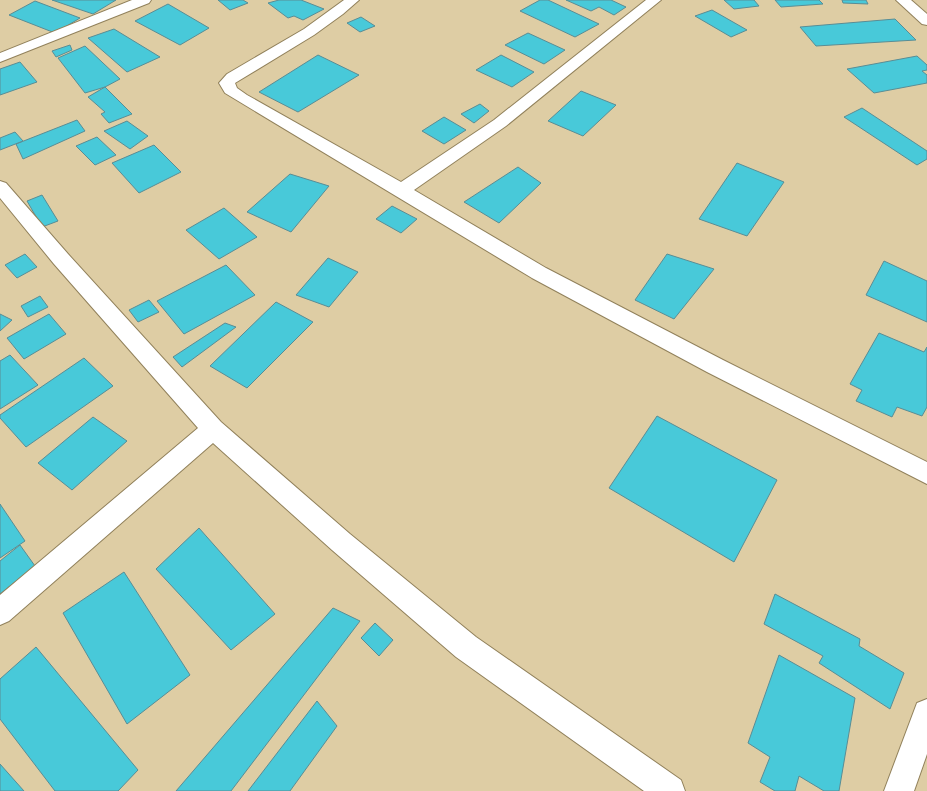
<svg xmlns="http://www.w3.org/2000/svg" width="927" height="791" viewBox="0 0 927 791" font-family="Inter,sans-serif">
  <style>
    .building { fill: #48c9d9; stroke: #598d95 }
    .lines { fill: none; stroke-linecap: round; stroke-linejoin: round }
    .street-casing { stroke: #91815b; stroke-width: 2 }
    .street { fill: #fff; fill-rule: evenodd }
  </style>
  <rect width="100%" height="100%" fill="#decda4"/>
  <!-- building -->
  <g class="building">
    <path d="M 52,0 L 116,0 L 93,14 Z"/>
    <path d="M 218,0 L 243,0 L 248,3 L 230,10 Z"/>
    <path d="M 279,0 L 301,0 L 324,9 L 303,20 L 294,16 L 288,18 L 268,3 Z"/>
    <path d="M 540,0 L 548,0 L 599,24 L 575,37 L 520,11 Z"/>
    <path d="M 566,0 L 611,0 L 626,7 L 614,15 L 599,7 L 591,11 Z"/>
    <path d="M 724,0 L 754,0 L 759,6 L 734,9 Z"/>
    <path d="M 775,0 L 819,0 L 823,4 L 781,7 Z"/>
    <path d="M 842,0 L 866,0 L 868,4 L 843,3 Z"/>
    <path d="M 35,1 L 80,18 L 55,33 L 9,15 Z"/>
    <path d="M 168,4 L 209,28 L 180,45 L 135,21 Z"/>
    <path d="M 712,10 L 747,30 L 731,37 L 695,16 Z"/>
    <path d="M 361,17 L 375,26 L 360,32 L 347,23 Z"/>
    <path d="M 895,19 L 916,40 L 816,46 L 800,27 Z"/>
    <path d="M 114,29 L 160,57 L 127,72 L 88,38 Z"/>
    <path d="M 528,33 L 565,50 L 544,64 L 505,45 Z"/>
    <path d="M 70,45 L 72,50 L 56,57 L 52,51 Z"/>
    <path d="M 85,46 L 120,79 L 105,87 L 85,93 L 58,58 Z"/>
    <path d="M 318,55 L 359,75 L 298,112 L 259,92 Z"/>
    <path d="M 501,55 L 534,72 L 512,87 L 476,70 Z"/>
    <path d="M 917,56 L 927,65 L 927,70 L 922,71 L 927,75 L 927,83 L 874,93 L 847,69 Z"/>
    <path d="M 20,62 L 37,82 L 0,95 L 0,69 Z"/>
    <path d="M 105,87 L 132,114 L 109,123 L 101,114 L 105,112 L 88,97 Z"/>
    <path d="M 581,91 L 616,105 L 583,136 L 548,121 Z"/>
    <path d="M 480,104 L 489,111 L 474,123 L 461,114 Z"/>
    <path d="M 862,108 L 927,151 L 927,159 L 917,165 L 844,117 Z"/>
    <path d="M 444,117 L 466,130 L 444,144 L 422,131 Z"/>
    <path d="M 77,120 L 85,131 L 23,159 L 16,144 Z"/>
    <path d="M 127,121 L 148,136 L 130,149 L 104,131 Z"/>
    <path d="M 15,132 L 23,141 L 0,150 L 0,138 Z"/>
    <path d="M 97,137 L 116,155 L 95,165 L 76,146 Z"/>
    <path d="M 154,145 L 181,172 L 139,193 L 112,163 Z"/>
    <path d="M 737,163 L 784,182 L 747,236 L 699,219 Z"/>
    <path d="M 518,167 L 541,183 L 499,223 L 464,202 Z"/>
    <path d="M 290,174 L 329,186 L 291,232 L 247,212 Z"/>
    <path d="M 42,195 L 58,221 L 42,227 L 27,201 Z"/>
    <path d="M 392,206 L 417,219 L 401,233 L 376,219 Z"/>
    <path d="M 224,208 L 257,237 L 219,259 L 186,230 Z"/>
    <path d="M 25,254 L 37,267 L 17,278 L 5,265 Z"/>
    <path d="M 667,254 L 714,269 L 674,319 L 635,300 Z"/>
    <path d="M 328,258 L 358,272 L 329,307 L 296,295 Z"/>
    <path d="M 884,261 L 927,281 L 927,322 L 866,295 Z"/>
    <path d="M 226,265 L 255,295 L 184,334 L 157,301 Z"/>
    <path d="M 40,296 L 48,307 L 28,317 L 21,306 Z"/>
    <path d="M 149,300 L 159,312 L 138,322 L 129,310 Z"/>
    <path d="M 276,302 L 313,322 L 247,388 L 210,366 Z"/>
    <path d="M 0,314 L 12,320 L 0,331 Z"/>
    <path d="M 49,314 L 66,334 L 24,359 L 7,338 Z"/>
    <path d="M 225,323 L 236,327 L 182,367 L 173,357 Z"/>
    <path d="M 879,333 L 924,352 L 927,347 L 927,407 L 922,416 L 897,407 L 892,417 L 856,401 L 862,390 L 850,384 Z"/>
    <path d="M 10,355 L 38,385 L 0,409 L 0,361 Z"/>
    <path d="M 84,358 L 113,386 L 26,447 L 0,418 L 0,415 Z"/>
    <path d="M 657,416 L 777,480 L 734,562 L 609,488 Z"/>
    <path d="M 93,417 L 127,441 L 72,490 L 38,463 Z"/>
    <path d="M 0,504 L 25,541 L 0,558 Z"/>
    <path d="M 199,528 L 275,614 L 231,650 L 156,569 Z"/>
    <path d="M 20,545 L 35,566 L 0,594 L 0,561 Z"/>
    <path d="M 124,572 L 190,675 L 127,724 L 63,613 Z"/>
    <path d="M 775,594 L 860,639 L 859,646 L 904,673 L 890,709 L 819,663 L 823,656 L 764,624 Z"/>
    <path d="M 333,608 L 360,621 L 231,791 L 176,791 Z"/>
    <path d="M 375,623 L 393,640 L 379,656 L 361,638 Z"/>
    <path d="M 36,647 L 138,770 L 118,791 L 55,791 L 0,719 L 0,679 Z"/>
    <path d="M 779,655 L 855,698 L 839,791 L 824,791 L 799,776 L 795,791 L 775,791 L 760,782 L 770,757 L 748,743 Z"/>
    <path d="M 317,701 L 337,726 L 290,791 L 248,791 Z"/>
    <path d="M 0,764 L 24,791 L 0,791 Z"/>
  </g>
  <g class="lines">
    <!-- street casing -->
    <g class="street-casing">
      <g id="street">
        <path d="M 132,0 L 151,0 L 149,3 L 0,62 L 0,53 Z"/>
        <path d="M 344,0 L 359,0 L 343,14 L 314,35 L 235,83 L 237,88 L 247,95 L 401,182 L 494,120 L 646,0 L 661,0 L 506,126 L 414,190 L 546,268 L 723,360 L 927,462 L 927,484 L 707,372 L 532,278 L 225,93 L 219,83 L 227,74 L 304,29 Z"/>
        <path d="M 896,0 L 911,0 L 927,14 L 927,25 L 922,24 Z"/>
        <path d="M 0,181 L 6,183 L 68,254 L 221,422 L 350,534 L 476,637 L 681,780 L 685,791 L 644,791 L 456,657 L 332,550 L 213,443 L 9,621 L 0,625 L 0,595 L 198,428 L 54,264 L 0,198 Z"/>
        <path d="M 927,699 L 927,754 L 914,791 L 884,791 L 917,703 Z"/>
      </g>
    </g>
    <!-- street -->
    <use href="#street" class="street"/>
  </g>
</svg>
